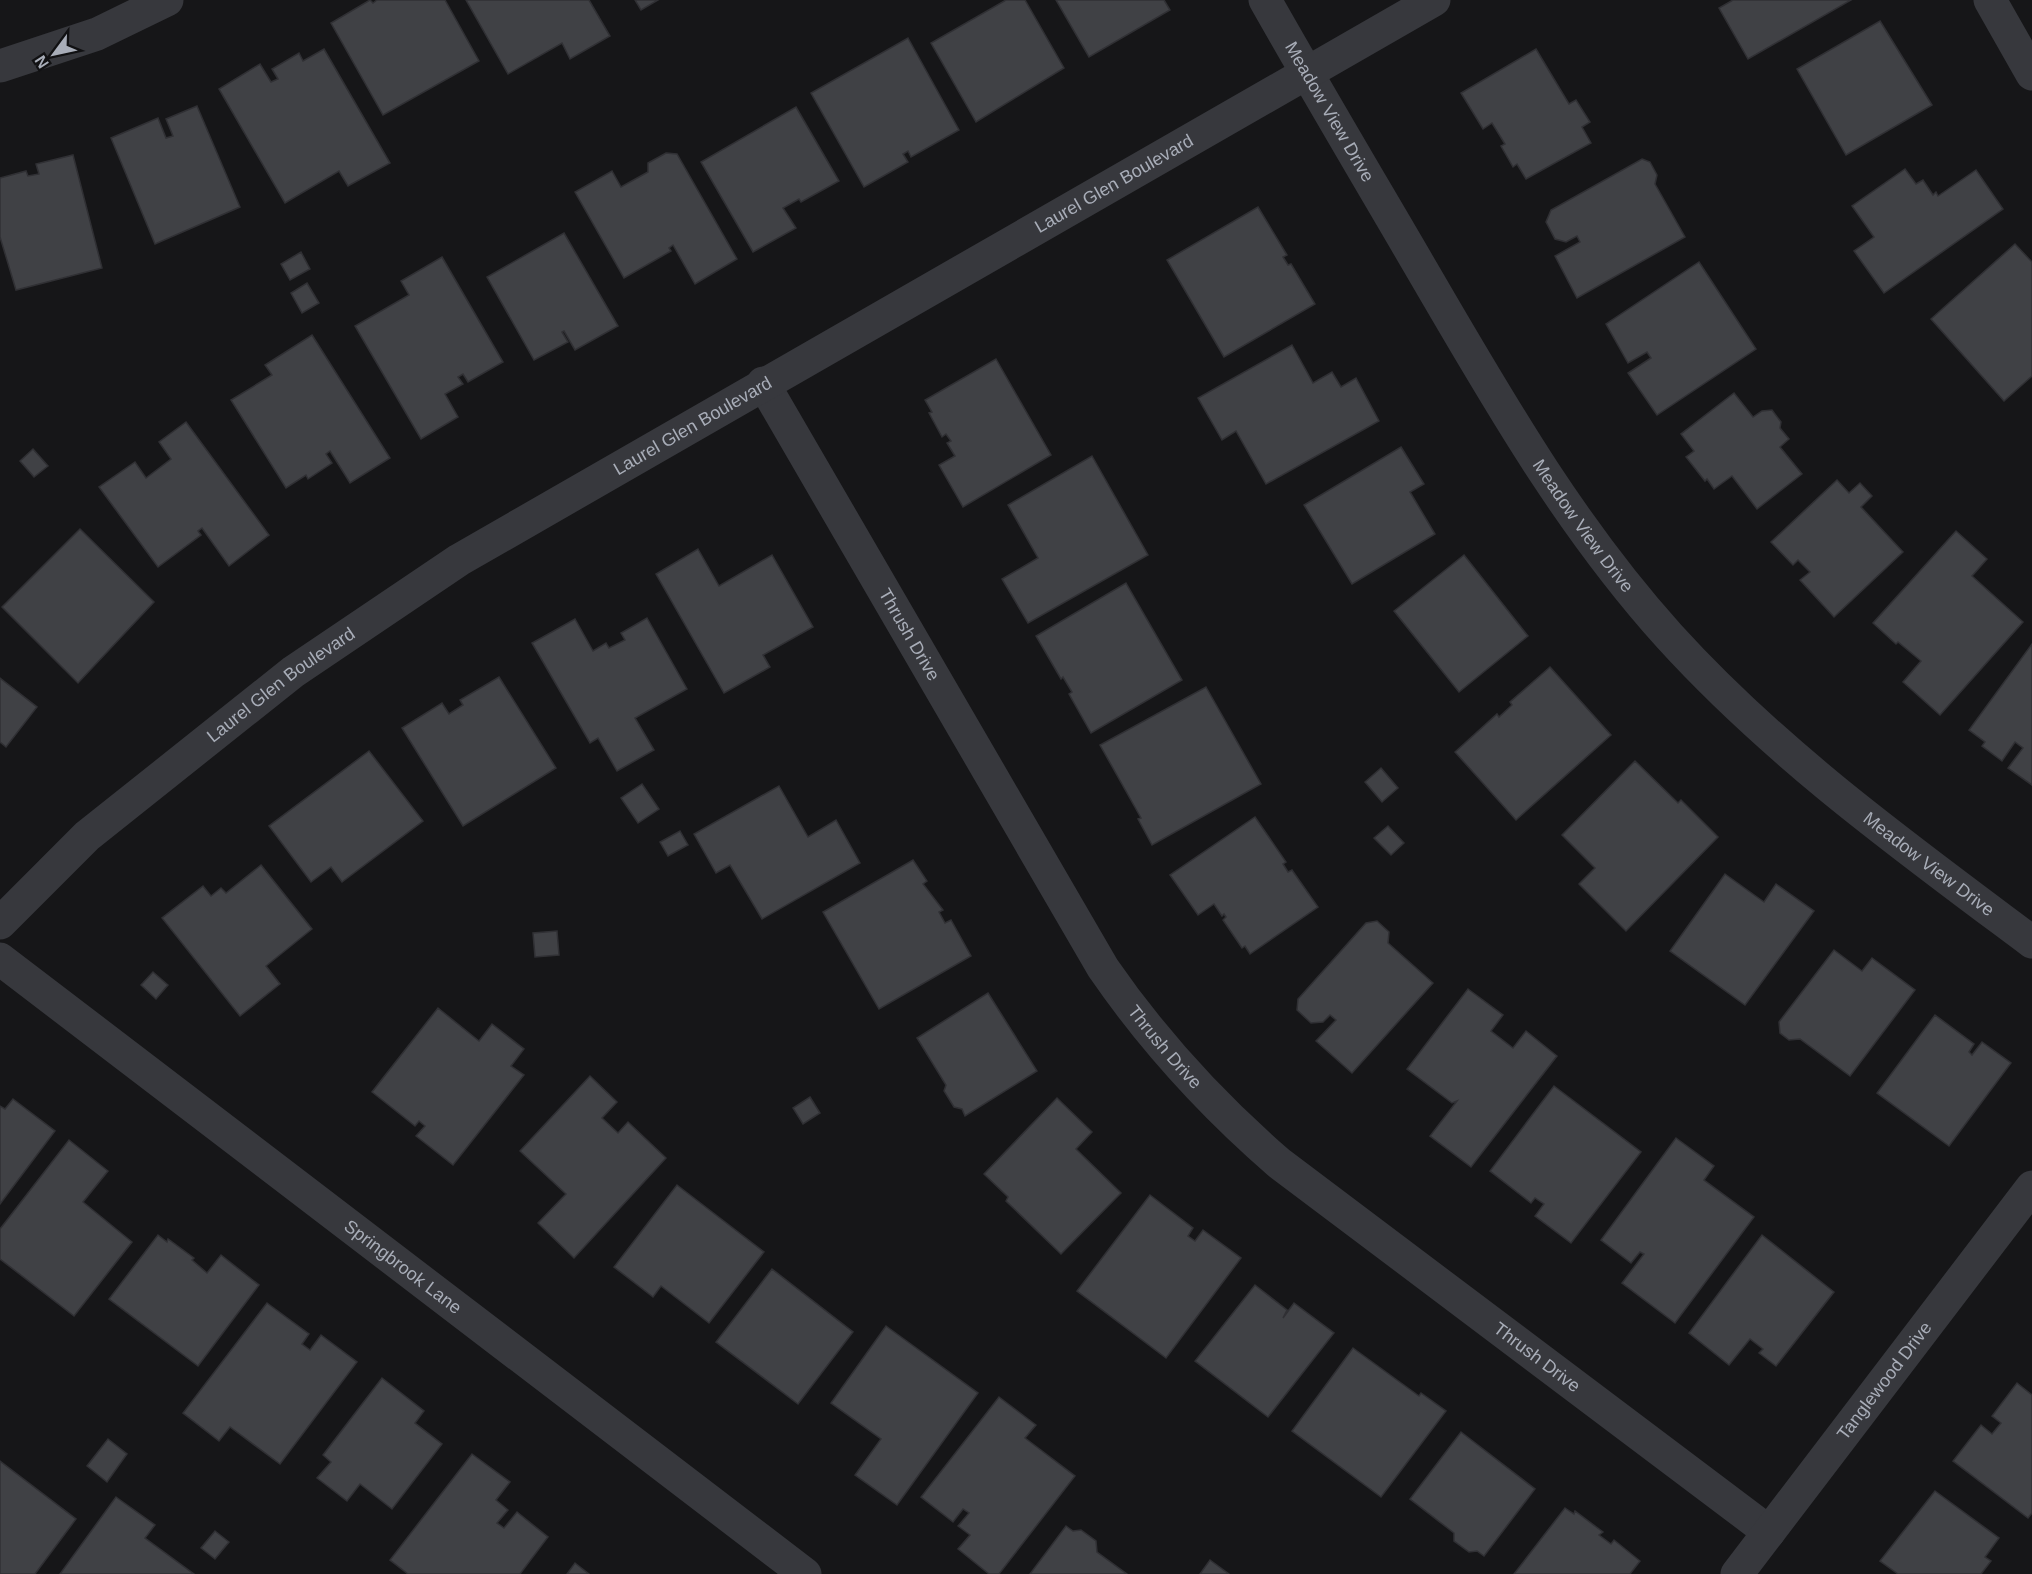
<svg xmlns="http://www.w3.org/2000/svg" width="2032" height="1574" viewBox="0 0 2032 1574" font-family="Arial,sans-serif">
  <style>
    .building { fill: #404145; stroke: #303034; stroke-width: 1.5 }
    .lines { fill: none; stroke-linecap: round; stroke-linejoin: round }
    .street { stroke: #37383d; stroke-width: 33 }
    .labels { text-anchor: middle; dominant-baseline: central; stroke-width: 5; stroke-linejoin: round; paint-order: stroke }
    .street-label { font-size: 18px; fill: #a8adb8; stroke: #111113 }
  </style>
  <rect width="100%" height="100%" fill="#161618"/>
  <!-- building -->
  <g class="building">
    <path d="M 370,0 L 373,3 L 377,0 L 445,0 L 479,61 L 383,115 L 331,23 Z"/>
    <path d="M 466,0 L 589,0 L 610,36 L 570,59 L 562,43 L 508,74 Z"/>
    <path d="M 635,0 L 658,0 L 641,10 Z"/>
    <path d="M 1006,0 L 1025,0 L 1064,68 L 976,122 L 931,43 Z"/>
    <path d="M 1056,0 L 1164,0 L 1170,10 L 1089,57 Z"/>
    <path d="M 1733,0 L 1851,0 L 1748,59 L 1719,8 Z"/>
    <path d="M 1880,21 L 1932,105 L 1846,155 L 1797,69 Z"/>
    <path d="M 908,38 L 959,130 L 911,157 L 908,151 L 903,154 L 908,162 L 864,187 L 811,93 Z"/>
    <path d="M 324,49 L 390,163 L 348,186 L 339,171 L 285,203 L 219,89 L 260,64 L 271,82 L 278,79 L 272,69 L 299,53 L 303,61 Z"/>
    <path d="M 1536,49 L 1569,104 L 1576,100 L 1590,122 L 1582,127 L 1591,143 L 1526,179 L 1517,164 L 1513,167 L 1501,146 L 1505,144 L 1492,123 L 1483,129 L 1461,93 Z"/>
    <path d="M 197,106 L 240,207 L 155,244 L 111,138 L 158,118 L 166,138 L 173,136 L 166,119 Z"/>
    <path d="M 796,107 L 839,181 L 801,202 L 799,199 L 783,208 L 796,228 L 753,252 L 701,162 Z"/>
    <path d="M 666,153 L 677,154 L 737,259 L 695,284 L 673,245 L 669,248 L 671,251 L 624,278 L 575,192 L 612,171 L 621,187 L 648,172 L 648,163 Z"/>
    <path d="M 73,155 L 102,268 L 16,290 L 0,237 L 0,178 L 26,171 L 28,176 L 39,174 L 36,164 Z"/>
    <path d="M 1642,159 L 1650,162 L 1657,175 L 1655,184 L 1685,237 L 1577,298 L 1555,256 L 1580,242 L 1577,236 L 1566,242 L 1555,239 L 1546,222 L 1551,210 Z"/>
    <path d="M 1905,169 L 1916,184 L 1923,180 L 1933,195 L 1936,192 L 1938,196 L 1976,170 L 2003,209 L 1884,293 L 1854,251 L 1874,237 L 1852,206 Z"/>
    <path d="M 1258,207 L 1287,255 L 1283,257 L 1288,265 L 1291,264 L 1315,304 L 1224,357 L 1167,260 Z"/>
    <path d="M 564,233 L 618,326 L 575,350 L 564,331 L 562,332 L 568,342 L 534,360 L 487,277 Z"/>
    <path d="M 2015,244 L 2032,262 L 2032,376 L 2004,401 L 1931,319 Z"/>
    <path d="M 301,252 L 310,269 L 290,280 L 281,264 Z"/>
    <path d="M 442,257 L 503,362 L 468,382 L 463,374 L 458,377 L 463,384 L 445,394 L 458,417 L 421,439 L 355,326 L 409,295 L 401,281 Z"/>
    <path d="M 1699,262 L 1756,349 L 1657,415 L 1628,373 L 1651,358 L 1647,352 L 1628,363 L 1606,324 Z"/>
    <path d="M 307,283 L 319,303 L 302,313 L 291,293 Z"/>
    <path d="M 312,335 L 390,458 L 350,483 L 330,451 L 326,454 L 332,463 L 308,479 L 306,475 L 286,488 L 231,400 L 272,375 L 265,365 Z"/>
    <path d="M 1292,345 L 1313,383 L 1332,372 L 1341,387 L 1356,378 L 1379,421 L 1266,484 L 1236,431 L 1222,440 L 1198,398 Z"/>
    <path d="M 996,359 L 1051,455 L 963,507 L 939,465 L 955,456 L 947,443 L 951,441 L 946,434 L 942,437 L 929,413 L 932,412 L 925,400 Z"/>
    <path d="M 1734,393 L 1753,417 L 1762,411 L 1772,410 L 1781,422 L 1780,428 L 1789,439 L 1780,447 L 1802,474 L 1757,509 L 1732,476 L 1714,489 L 1707,479 L 1705,481 L 1686,457 L 1694,451 L 1681,434 Z"/>
    <path d="M 186,422 L 269,535 L 229,566 L 202,528 L 198,531 L 201,535 L 158,567 L 99,487 L 135,462 L 146,478 L 171,459 L 159,442 Z"/>
    <path d="M 1401,447 L 1424,484 L 1410,492 L 1435,534 L 1352,584 L 1304,505 Z"/>
    <path d="M 33,449 L 48,466 L 34,477 L 20,461 Z"/>
    <path d="M 1092,456 L 1148,555 L 1028,623 L 1002,579 L 1038,558 L 1008,505 Z"/>
    <path d="M 1837,480 L 1849,493 L 1860,483 L 1872,496 L 1861,507 L 1903,552 L 1834,617 L 1800,580 L 1810,572 L 1798,560 L 1793,565 L 1771,542 Z"/>
    <path d="M 80,529 L 154,602 L 78,683 L 2,607 Z"/>
    <path d="M 1956,531 L 1987,559 L 1972,576 L 2023,622 L 1940,715 L 1903,682 L 1921,661 L 1898,642 L 1896,644 L 1873,623 Z"/>
    <path d="M 698,549 L 719,586 L 772,555 L 813,627 L 763,655 L 770,667 L 724,693 L 656,574 Z"/>
    <path d="M 1464,555 L 1528,636 L 1459,692 L 1394,611 Z"/>
    <path d="M 1126,583 L 1182,680 L 1091,733 L 1069,694 L 1072,692 L 1063,677 L 1061,679 L 1036,636 Z"/>
    <path d="M 647,618 L 687,689 L 635,718 L 654,750 L 617,771 L 598,738 L 590,743 L 532,643 L 575,619 L 593,651 L 606,643 L 609,648 L 625,640 L 621,633 Z"/>
    <path d="M 2032,644 L 2032,785 L 2008,768 L 2023,748 L 2015,742 L 2002,761 L 1982,746 L 1985,742 L 1969,730 Z"/>
    <path d="M 1550,667 L 1611,735 L 1516,820 L 1455,752 L 1497,714 L 1499,717 L 1512,705 L 1510,702 Z"/>
    <path d="M 499,677 L 556,768 L 463,826 L 402,728 L 442,703 L 449,714 L 463,705 L 460,700 Z"/>
    <path d="M 0,678 L 37,707 L 6,747 L 0,742 Z"/>
    <path d="M 1206,687 L 1261,784 L 1152,845 L 1138,819 L 1141,818 L 1100,745 Z"/>
    <path d="M 369,751 L 423,821 L 342,882 L 331,867 L 311,882 L 269,826 Z"/>
    <path d="M 1635,761 L 1678,803 L 1681,800 L 1718,837 L 1626,931 L 1579,884 L 1595,868 L 1562,835 Z"/>
    <path d="M 1381,768 L 1398,788 L 1382,802 L 1365,782 Z"/>
    <path d="M 642,784 L 659,809 L 638,823 L 621,798 Z"/>
    <path d="M 779,786 L 808,837 L 836,820 L 860,863 L 762,919 L 730,865 L 716,873 L 694,834 Z"/>
    <path d="M 1255,817 L 1286,862 L 1283,864 L 1288,872 L 1292,870 L 1318,907 L 1250,954 L 1245,946 L 1242,948 L 1223,920 L 1226,917 L 1224,914 L 1222,916 L 1214,904 L 1198,915 L 1170,875 Z"/>
    <path d="M 1388,826 L 1404,843 L 1391,855 L 1374,838 Z"/>
    <path d="M 680,831 L 688,845 L 668,856 L 660,842 Z"/>
    <path d="M 913,860 L 927,881 L 923,884 L 943,910 L 939,912 L 945,923 L 951,920 L 971,956 L 879,1009 L 823,912 Z"/>
    <path d="M 261,865 L 312,929 L 266,966 L 280,984 L 240,1016 L 162,918 L 203,886 L 211,896 L 221,888 L 226,893 Z"/>
    <path d="M 1725,874 L 1764,902 L 1776,884 L 1814,911 L 1745,1005 L 1670,951 Z"/>
    <path d="M 1377,921 L 1389,932 L 1388,943 L 1433,983 L 1352,1073 L 1316,1041 L 1336,1020 L 1330,1015 L 1323,1022 L 1311,1023 L 1297,1010 L 1298,999 L 1366,923 Z"/>
    <path d="M 557,931 L 559,955 L 535,957 L 533,933 Z"/>
    <path d="M 1834,950 L 1862,971 L 1872,958 L 1915,990 L 1850,1076 L 1800,1039 L 1789,1040 L 1780,1033 L 1779,1022 Z"/>
    <path d="M 153,972 L 168,985 L 156,999 L 141,985 Z"/>
    <path d="M 1468,989 L 1503,1015 L 1491,1031 L 1513,1048 L 1526,1031 L 1557,1056 L 1471,1167 L 1430,1136 L 1457,1101 L 1452,1103 L 1407,1069 Z"/>
    <path d="M 988,993 L 1037,1071 L 965,1116 L 962,1109 L 954,1107 L 944,1091 L 946,1085 L 917,1038 Z"/>
    <path d="M 438,1008 L 479,1041 L 492,1024 L 524,1049 L 511,1066 L 524,1075 L 453,1165 L 416,1136 L 425,1126 L 419,1121 L 415,1126 L 372,1092 Z"/>
    <path d="M 1935,1015 L 1974,1044 L 1969,1052 L 1972,1055 L 1982,1042 L 2011,1063 L 1949,1146 L 1877,1093 Z"/>
    <path d="M 590,1076 L 617,1102 L 602,1118 L 618,1133 L 628,1122 L 666,1158 L 574,1258 L 538,1223 L 566,1194 L 520,1151 Z"/>
    <path d="M 1554,1086 L 1641,1152 L 1571,1243 L 1535,1216 L 1544,1204 L 1535,1198 L 1531,1203 L 1490,1171 Z"/>
    <path d="M 810,1097 L 820,1113 L 803,1124 L 793,1108 Z"/>
    <path d="M 1057,1098 L 1092,1132 L 1076,1149 L 1121,1193 L 1061,1254 L 1006,1201 L 1008,1197 L 984,1174 Z"/>
    <path d="M 13,1099 L 55,1131 L 0,1204 L 0,1106 L 5,1109 Z"/>
    <path d="M 1676,1138 L 1714,1166 L 1704,1180 L 1754,1217 L 1675,1323 L 1622,1283 L 1644,1254 L 1640,1252 L 1631,1263 L 1601,1240 Z"/>
    <path d="M 69,1140 L 108,1171 L 83,1202 L 132,1242 L 74,1316 L 0,1259 L 0,1229 Z"/>
    <path d="M 677,1185 L 764,1252 L 709,1323 L 661,1286 L 653,1297 L 614,1267 Z"/>
    <path d="M 1150,1195 L 1193,1228 L 1188,1236 L 1195,1241 L 1203,1230 L 1241,1258 L 1166,1358 L 1077,1291 Z"/>
    <path d="M 158,1235 L 167,1242 L 168,1239 L 194,1258 L 192,1260 L 207,1273 L 221,1255 L 259,1285 L 198,1366 L 109,1299 Z"/>
    <path d="M 1762,1235 L 1834,1292 L 1776,1366 L 1759,1353 L 1763,1349 L 1750,1339 L 1729,1365 L 1689,1333 Z"/>
    <path d="M 772,1269 L 853,1332 L 798,1404 L 716,1342 Z"/>
    <path d="M 1255,1285 L 1287,1310 L 1283,1318 L 1294,1303 L 1334,1333 L 1268,1417 L 1195,1361 Z"/>
    <path d="M 267,1303 L 309,1334 L 302,1344 L 310,1350 L 321,1335 L 357,1362 L 280,1464 L 230,1427 L 219,1441 L 183,1413 Z"/>
    <path d="M 886,1326 L 978,1393 L 897,1505 L 855,1475 L 881,1439 L 831,1403 Z"/>
    <path d="M 1353,1348 L 1419,1396 L 1421,1393 L 1446,1411 L 1381,1497 L 1292,1431 Z"/>
    <path d="M 382,1378 L 424,1411 L 415,1423 L 442,1444 L 392,1509 L 360,1484 L 347,1501 L 317,1478 L 331,1462 L 323,1455 Z"/>
    <path d="M 2017,1383 L 2032,1395 L 2032,1513 L 2028,1518 L 1953,1461 L 1981,1425 L 1992,1434 L 2001,1423 L 1992,1416 Z"/>
    <path d="M 999,1397 L 1036,1425 L 1025,1438 L 1075,1476 L 999,1574 L 989,1574 L 958,1549 L 970,1535 L 958,1526 L 969,1513 L 963,1509 L 953,1522 L 921,1497 Z"/>
    <path d="M 1461,1432 L 1535,1489 L 1484,1556 L 1477,1551 L 1469,1552 L 1454,1541 L 1454,1533 L 1410,1499 Z"/>
    <path d="M 108,1439 L 127,1454 L 107,1482 L 87,1466 Z"/>
    <path d="M 472,1454 L 510,1482 L 496,1500 L 508,1510 L 497,1523 L 504,1528 L 517,1512 L 548,1537 L 520,1574 L 408,1574 L 390,1560 Z"/>
    <path d="M 0,1461 L 76,1519 L 35,1574 L 0,1574 Z"/>
    <path d="M 1935,1491 L 1999,1538 L 1985,1557 L 1991,1561 L 1981,1574 L 1898,1574 L 1880,1561 Z"/>
    <path d="M 116,1497 L 155,1525 L 145,1538 L 194,1574 L 60,1574 Z"/>
    <path d="M 1565,1508 L 1574,1514 L 1575,1511 L 1603,1532 L 1599,1535 L 1611,1544 L 1614,1540 L 1640,1561 L 1630,1574 L 1514,1574 Z"/>
    <path d="M 1066,1526 L 1073,1531 L 1081,1530 L 1096,1541 L 1097,1552 L 1127,1574 L 1030,1574 Z"/>
    <path d="M 215,1531 L 229,1542 L 215,1559 L 201,1548 Z"/>
    <path d="M 1210,1560 L 1229,1574 L 1200,1574 Z"/>
    <path d="M 575,1563 L 589,1574 L 567,1574 Z"/>
  </g>
  <g class="lines">
    <!-- street -->
    <g class="street">
      <path id="s1" d="M 1265,0 C 1321,99 1379,196 1436,294 C 1506,414 1575,532 1669,636 C 1776,754 1905,847 2032,942"/>
      <path d="M 1990,0 L 2032,74"/>
      <path d="M 0,66 L 97,34 L 167,0"/>
      <path id="s2" d="M 763,383 L 1103,968 C 1154,1042 1211,1104 1279,1163 L 1769,1532"/>
      <path id="s3" d="M 0,923 L 87,836 L 293,672 L 459,560 L 1434,0"/>
      <path id="s4" d="M 0,959 L 805,1574"/>
      <path id="s5" d="M 1737,1574 L 2032,1187"/>
    </g>
  </g>
  <g class="labels">
    <!-- street labels -->
    <g class="street-label">
      <text stroke="none"><textPath href="#s1" startOffset="129">Meadow View Drive</textPath></text>
      <text stroke="none"><textPath href="#s3" startOffset="1342">Laurel Glen Boulevard</textPath></text>
      <text stroke="none"><textPath href="#s3" startOffset="856">Laurel Glen Boulevard</textPath></text>
      <text stroke="none"><textPath href="#s1" startOffset="615">Meadow View Drive</textPath></text>
      <text stroke="none"><textPath href="#s2" startOffset="291">Thrush Drive</textPath></text>
      <text stroke="none"><textPath href="#s3" startOffset="369">Laurel Glen Boulevard</textPath></text>
      <text stroke="none"><textPath href="#s1" startOffset="1101">Meadow View Drive</textPath></text>
      <text stroke="none"><textPath href="#s2" startOffset="777">Thrush Drive</textPath></text>
      <text stroke="none"><textPath href="#s4" startOffset="507">Springbrook Lane</textPath></text>
      <text stroke="none"><textPath href="#s2" startOffset="1263">Thrush Drive</textPath></text>
      <text stroke="none"><textPath href="#s5" startOffset="243">Tanglewood Drive</textPath></text>
    </g>
  </g>
  <!-- north arrow -->
  <g transform="translate(54 54) rotate(237)" stroke="#111113" stroke-width="4.5" paint-order="stroke">
  <path d="M0-4.5L10 22L0 15L-10 22Z" fill="#a8adb8"/>
  <text y="-9" font-size="16" font-weight="bold" text-anchor="middle" fill="#a8adb8">N</text>
  </g>
</svg>
